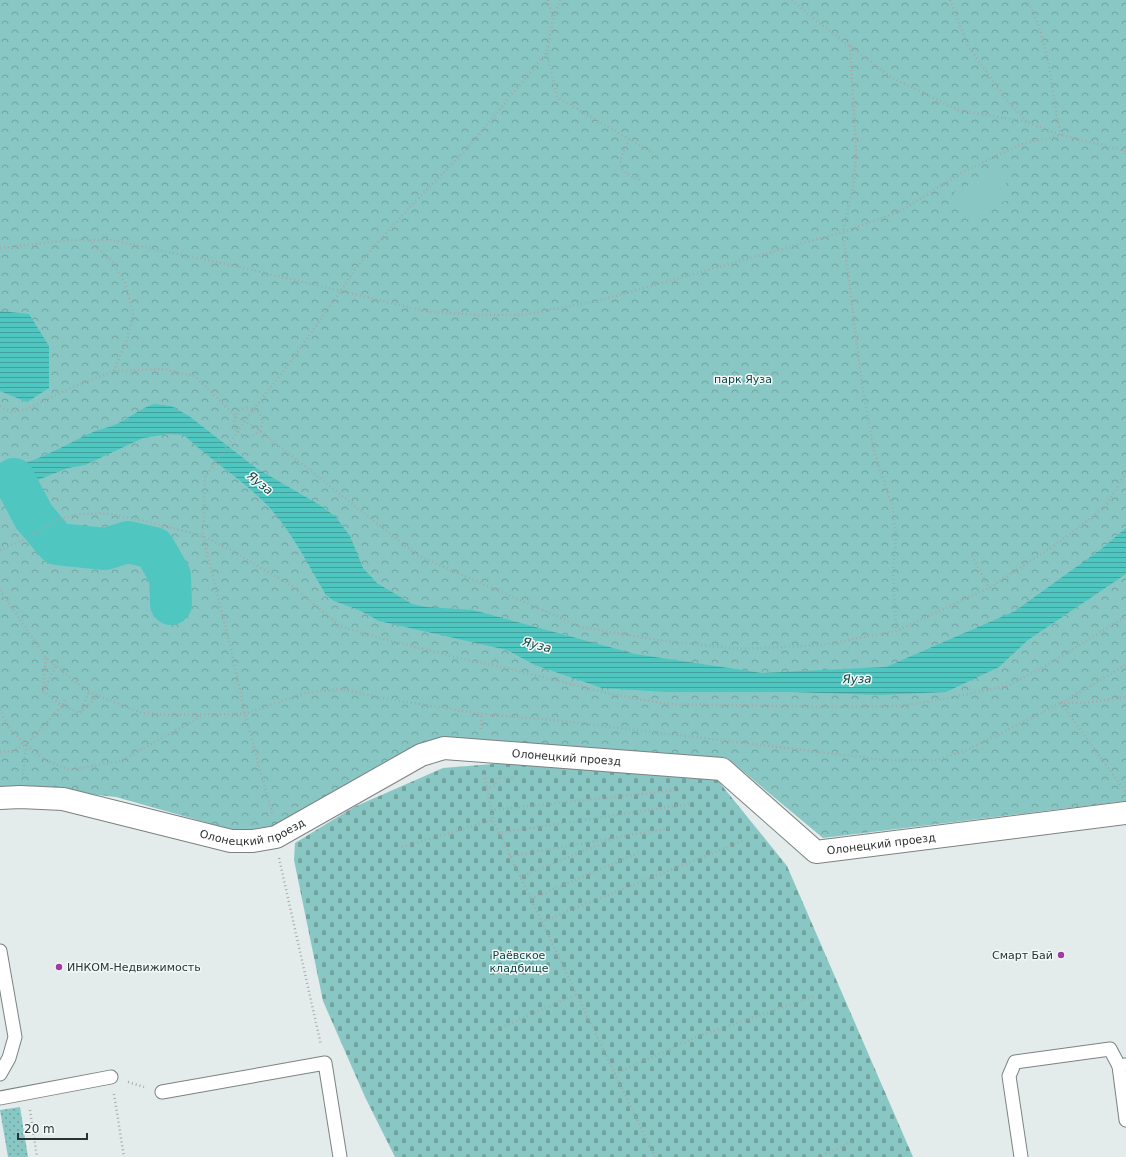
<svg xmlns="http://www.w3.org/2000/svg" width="1126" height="1157" viewBox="0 0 1126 1157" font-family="'DejaVu Sans',sans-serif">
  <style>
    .grass { fill: url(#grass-dots) }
    .cemetery { fill: url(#cemetery-stones) }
    .park { fill: url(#park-crowns) }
    .pitch { fill: #88c7c4 }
    .water { fill: url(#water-rules) }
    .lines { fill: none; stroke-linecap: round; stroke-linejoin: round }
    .river { stroke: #4fc6c0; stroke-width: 42 }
    .lane-casing { stroke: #7c8282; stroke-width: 15 }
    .street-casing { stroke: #7c8282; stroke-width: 24 }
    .path { stroke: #a4aaaa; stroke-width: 2.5; stroke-dasharray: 1 3; stroke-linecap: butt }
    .lane { stroke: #fff; stroke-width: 13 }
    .street { stroke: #fff; stroke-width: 22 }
    .poi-dot { fill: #9f3ca3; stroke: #f1f9f8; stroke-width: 1.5 }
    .labels { text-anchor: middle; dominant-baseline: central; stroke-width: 3; stroke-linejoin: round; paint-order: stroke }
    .park-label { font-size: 11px; fill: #104644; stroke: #f1f9f8 }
    .street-label { font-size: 11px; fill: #2e3131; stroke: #f1f9f8 }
    .poi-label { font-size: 11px; fill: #2e3131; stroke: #f1f9f8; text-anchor: end }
    .water-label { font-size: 12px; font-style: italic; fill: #134846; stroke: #f1f9f8 }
  </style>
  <defs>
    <pattern id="grass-dots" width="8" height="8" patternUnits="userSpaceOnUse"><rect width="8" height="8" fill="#88c7c4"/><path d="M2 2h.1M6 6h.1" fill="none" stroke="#70a2a0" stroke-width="1.8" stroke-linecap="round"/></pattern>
    <pattern id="cemetery-stones" width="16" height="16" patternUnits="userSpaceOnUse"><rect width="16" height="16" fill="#88c7c4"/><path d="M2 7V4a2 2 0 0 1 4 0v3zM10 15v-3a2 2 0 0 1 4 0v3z" fill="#70a2a0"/></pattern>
    <pattern id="park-crowns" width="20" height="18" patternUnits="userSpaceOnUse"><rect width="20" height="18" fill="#88c7c4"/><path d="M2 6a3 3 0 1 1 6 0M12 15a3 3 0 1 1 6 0" fill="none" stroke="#70a2a0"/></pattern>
    <pattern id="water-rules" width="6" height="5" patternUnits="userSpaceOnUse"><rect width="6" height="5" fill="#4fc6c0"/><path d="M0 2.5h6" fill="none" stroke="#42a19d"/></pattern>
  </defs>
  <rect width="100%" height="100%" fill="#e4ebeb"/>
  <!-- grass -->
  <path class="grass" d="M 20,1107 L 28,1157 L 8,1157 L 0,1110 Z"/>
  <!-- cemetery -->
  <path class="cemetery" d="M 505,763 L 715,777 L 787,866 L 913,1157 L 395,1157 L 365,1097 L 323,1001 L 294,860 L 295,843 L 354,807 L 443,768 Z"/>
  <!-- park -->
  <path class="park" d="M 0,0 L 1126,0 L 1126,801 L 823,838 L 727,758 L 437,739 L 280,825 L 240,832 L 116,797 L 41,789 L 0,790 Z"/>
  <!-- pitch -->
  <path class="pitch" d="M 999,170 L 1013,197 L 967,220 L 953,193 Z"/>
  <!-- water -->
  <g class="water">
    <path d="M 0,311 L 29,314 L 49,346 L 49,388 L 27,402 L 0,391 Z"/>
    <path d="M 154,404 L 171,406 L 189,416 L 256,468 L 318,504 L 335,516 L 350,536 L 363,568 L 377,583 L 412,604 L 426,607 L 473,610 L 635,654 L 762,673 L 886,667 L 1015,611 L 1100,550 L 1126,528 L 1126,574 L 1028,640 L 999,667 L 946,692 L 879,695 L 792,692 L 667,692 L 602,688 L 535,665 L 507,650 L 379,621 L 359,610 L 334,601 L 326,595 C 307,563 289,525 261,499 C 237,476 208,458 184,435 L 168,434 L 143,438 L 85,465 L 68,468 L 0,495 L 0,467 C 30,467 64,445 91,433 C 99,429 108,428 117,424 C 130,417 140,409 154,404 Z"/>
  </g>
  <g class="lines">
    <!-- river -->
    <path class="river" d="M 14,479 L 34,517 L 57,544 L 105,549 L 128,542 L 154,548 L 170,576 L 171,604"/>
    <!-- lane casing -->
    <g class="lane-casing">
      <g id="lane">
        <path d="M 0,951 L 15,1037 L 9,1058 L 0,1074"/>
        <path d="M 1126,1065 L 1119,1066 L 1126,1120"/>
        <path d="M 162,1092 L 325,1063 L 340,1157"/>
        <path d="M 0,1098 L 111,1077"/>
        <path d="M 1021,1157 L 1009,1076 L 1015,1062 L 1110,1049 L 1119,1066"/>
      </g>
    </g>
    <!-- street casing -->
    <g class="street-casing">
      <g id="street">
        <path id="s1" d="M 0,798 L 20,797 L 63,799 L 231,841 L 253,841 L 276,837 L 421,755 L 444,748 L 722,769 L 816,852 L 1126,813"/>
      </g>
    </g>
    <!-- path -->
    <g class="path">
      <path d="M 548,0 L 553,19"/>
      <path d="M 792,0 L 814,19 L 891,77 L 958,110 L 1027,122 L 1061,135 L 1122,150"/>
      <path d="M 950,0 L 968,46 L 1005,98 L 1027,122"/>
      <path d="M 850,46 L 856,150 L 854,182 L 843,232 L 862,385 L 874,451 L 893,509 L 896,541 L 893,566 L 896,631"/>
      <path d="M 547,53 L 557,97 L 653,153"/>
      <path d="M 629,139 C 618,165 613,168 641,180"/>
      <path d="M 1126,150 L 1122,150 L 1126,155"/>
      <path d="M 0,248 L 71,240 L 88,240"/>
      <path d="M 114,371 L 128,337 L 133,314 L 125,283 L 112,261 L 88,240 L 112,240 L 240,267 L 429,312 L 479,315 L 524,315 L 601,300 L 843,232 L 901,211 L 961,173 L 1019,145 L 1061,135 C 1060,127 1057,119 1056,111 C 1050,72 1046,34 1027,0"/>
      <path d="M 0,406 L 11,412 L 27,409 L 73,387 L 114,371 L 162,369 L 195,376 L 235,416 L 259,430 L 417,555 L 581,627 L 657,640 L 740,649 L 822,645 L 896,631 L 989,588 L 1058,543 L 1105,507 L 1126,473"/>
      <circle cx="248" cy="422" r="14"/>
      <path d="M 0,550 L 28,538 L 58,519 L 81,514 L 105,513 L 145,521 L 203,536 L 234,552 L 292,586 L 340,626 L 380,638 L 450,656 L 514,670 L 616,695 L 667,704 L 837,707 L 897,706 L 933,701 L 1007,686 L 1046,666 L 1126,616"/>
      <path d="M 972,556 L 989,588"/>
      <path d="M 0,590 L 46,658 L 89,692 L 142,713 L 166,715 L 245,714 L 305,693 L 343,689 L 371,696 L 481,714 L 554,720 L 885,760 L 938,760 L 967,750 L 1061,703 L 1126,665"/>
      <path d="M 44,689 L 56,666"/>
      <path d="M 43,691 L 62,706 L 80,713"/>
      <path d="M 43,691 L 46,658"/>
      <path d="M 0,709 L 9,728 L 26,745"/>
      <path d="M 80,712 L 89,692"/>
      <path d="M 80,713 L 98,696"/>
      <path d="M 481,729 L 481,714"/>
      <path d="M 0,752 L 11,751 L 26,745 L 46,760 L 70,770 L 120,761 L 202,716"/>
      <path d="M 23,774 L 26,745 L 62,706 L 66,697"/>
      <path d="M 484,774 L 493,820 L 655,1157"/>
      <path d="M 486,788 L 495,786 L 497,778 L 514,778"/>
      <path d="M 1125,791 L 1061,703 L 1085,703 L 1126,697"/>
      <path d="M 491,810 L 679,790"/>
      <path d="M 272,813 L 245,714 L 232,654 L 203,536 L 205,477 L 254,409 L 292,360 L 363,259 L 408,209 L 465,151 L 547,52 L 553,20 L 560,0"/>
      <path d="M 498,833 L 689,804"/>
      <path d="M 402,847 L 493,820"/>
      <path d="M 510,856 L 670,828"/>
      <path d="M 279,858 L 321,1045"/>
      <path d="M 520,877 L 613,839"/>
      <path d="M 531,899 L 638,853"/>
      <path d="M 541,922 L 745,840"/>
      <path d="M 494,1031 L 577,994"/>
      <path d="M 615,1074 L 694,1038 L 815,996"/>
      <path d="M 128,1082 L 144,1087"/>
      <path d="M 114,1094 L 124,1157"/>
      <path d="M 30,1110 L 37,1157"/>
      <path d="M 818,1157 L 853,1142"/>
    </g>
    <!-- lane -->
    <use href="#lane" class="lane"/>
    <!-- street -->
    <use href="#street" class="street"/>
  </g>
  <!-- markers -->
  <g class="poi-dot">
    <circle cx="1061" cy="955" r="4"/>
    <circle cx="59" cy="967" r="4"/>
  </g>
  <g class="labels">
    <!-- park labels -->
    <g class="park-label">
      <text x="743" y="379">парк Яуза</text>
      <text x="519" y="955">Раёвское<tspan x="519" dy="13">кладбище</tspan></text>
    </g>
    <!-- street labels -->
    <g class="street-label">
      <text stroke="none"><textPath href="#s1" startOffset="595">Олонецкий проезд</textPath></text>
      <text stroke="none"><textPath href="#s1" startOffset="259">Олонецкий проезд</textPath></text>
      <text stroke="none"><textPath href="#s1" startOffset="942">Олонецкий проезд</textPath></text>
    </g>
    <!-- poi labels -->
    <g class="poi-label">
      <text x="1053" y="955">Смарт Бай</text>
      <text x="67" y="967" text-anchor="start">ИНКОМ-Недвижимость</text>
    </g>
    <!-- water labels -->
    <g class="water-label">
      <text transform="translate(260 483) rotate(39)">Яуза</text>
      <text transform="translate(537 645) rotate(15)">Яуза</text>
      <text transform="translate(857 679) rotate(-1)">Яуза</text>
    </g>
  </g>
  <!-- scale -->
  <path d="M18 1133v6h69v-6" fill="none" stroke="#2e3131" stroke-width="2"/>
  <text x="24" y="1133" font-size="12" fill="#2e3131" stroke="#f1f9f8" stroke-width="3" paint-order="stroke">20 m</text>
</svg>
